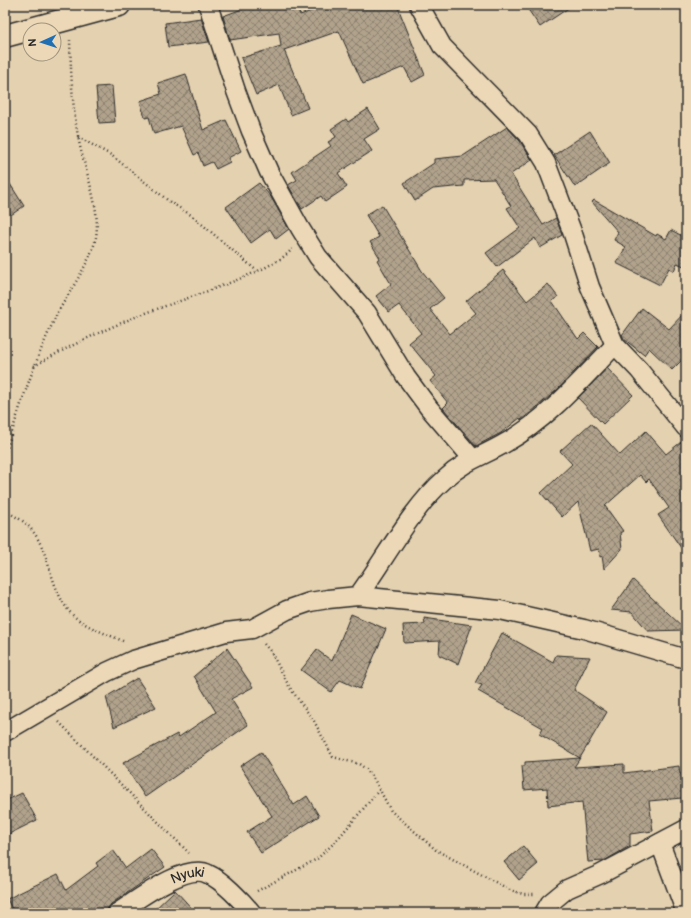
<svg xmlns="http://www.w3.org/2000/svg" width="691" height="918" viewBox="0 0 691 918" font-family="'Balsamiq Sans',sans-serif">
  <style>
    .building { fill: url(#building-cross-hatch); stroke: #2b2b2b }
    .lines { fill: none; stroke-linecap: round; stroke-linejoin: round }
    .minor-casing { stroke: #2b2b2b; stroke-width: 21 }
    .tertiary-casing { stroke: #2b2b2b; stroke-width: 25 }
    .path { stroke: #2b2b2b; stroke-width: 2.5; stroke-dasharray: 1 3; stroke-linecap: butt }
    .minor { stroke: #ecd8b6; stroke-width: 18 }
    .tertiary { stroke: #ecd8b6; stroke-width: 22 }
    .labels { text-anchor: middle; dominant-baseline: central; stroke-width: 4; stroke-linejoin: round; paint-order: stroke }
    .street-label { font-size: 14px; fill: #2b2b2b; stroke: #ecd8b6 }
  </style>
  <defs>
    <pattern id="building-cross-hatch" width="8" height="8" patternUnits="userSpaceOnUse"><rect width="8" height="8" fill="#b0a28b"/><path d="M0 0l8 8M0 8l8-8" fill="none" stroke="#8f8472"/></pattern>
  </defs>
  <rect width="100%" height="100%" fill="#e4d1b0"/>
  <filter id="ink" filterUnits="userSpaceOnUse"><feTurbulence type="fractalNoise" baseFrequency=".025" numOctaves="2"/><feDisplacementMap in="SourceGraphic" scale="8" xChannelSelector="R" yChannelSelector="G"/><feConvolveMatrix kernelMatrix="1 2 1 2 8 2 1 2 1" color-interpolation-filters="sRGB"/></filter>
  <g filter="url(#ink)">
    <!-- building -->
    <g class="building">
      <path d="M 253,5 L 296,5 L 300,15 L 329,5 L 397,5 L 425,75 L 412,82 L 404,67 L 363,84 L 339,31 L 284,50 L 308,108 L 291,115 L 279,85 L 256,95 L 241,58 L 281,46 L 279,33 L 230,40 L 223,16 Z"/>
      <path d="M 525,5 L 573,5 L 540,27 Z"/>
      <path d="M 201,18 L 209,42 L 168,47 L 165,23 Z"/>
      <path d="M 186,74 L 203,130 L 226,120 L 241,151 L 228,158 L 230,162 L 216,169 L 212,162 L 203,166 L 198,153 L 194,155 L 181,126 L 154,134 L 149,117 L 145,118 L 140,101 L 161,94 L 158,83 Z"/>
      <path d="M 112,86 L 115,122 L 99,123 L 96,87 Z"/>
      <path d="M 368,109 L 380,129 L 364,139 L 372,151 L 338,173 L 347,187 L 325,202 L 321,196 L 302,209 L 288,185 L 297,180 L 292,172 L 331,146 L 328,142 L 336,137 L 331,129 L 346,119 L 348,122 Z"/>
      <path d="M 507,127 L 520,141 L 532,160 L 511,174 L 543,225 L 556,218 L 562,235 L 540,248 L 535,238 L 497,267 L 486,253 L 520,228 L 507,208 L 511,206 L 494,179 L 464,180 L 464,186 L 433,189 L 415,201 L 404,183 L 434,163 L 434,159 L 463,156 Z"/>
      <path d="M 590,131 L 610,163 L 575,187 L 554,155 Z"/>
      <path d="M 5,176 L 24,206 L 11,215 L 5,205 Z"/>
      <path d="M 259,183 L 271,197 L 289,229 L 276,239 L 270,229 L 251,243 L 226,207 Z"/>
      <path d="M 594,200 L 656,236 L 657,234 L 666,239 L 671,230 L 686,238 L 686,267 L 677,263 L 674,271 L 669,268 L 660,285 L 616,263 L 626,247 L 614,240 L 618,232 L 592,202 Z"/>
      <path d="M 382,205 L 422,271 L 444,298 L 430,309 L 450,334 L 476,313 L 466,301 L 503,270 L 527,301 L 548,284 L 558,297 L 552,301 L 578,339 L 584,333 L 598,347 L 557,390 L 530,413 L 521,420 L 520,418 L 501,433 L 476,446 L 443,408 L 448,403 L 430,381 L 436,376 L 409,343 L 421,333 L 399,305 L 389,312 L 376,296 L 391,284 L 377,260 L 380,258 L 370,242 L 379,237 L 366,215 Z"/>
      <path d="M 642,308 L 669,329 L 686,311 L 686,356 L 672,370 L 649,348 L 644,355 L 624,339 L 622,335 Z"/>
      <path d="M 607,368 L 633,395 L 603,424 L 578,398 Z"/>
      <path d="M 591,423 L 620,455 L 646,431 L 666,454 L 686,438 L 686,555 L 658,515 L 669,508 L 649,479 L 646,482 L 640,475 L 605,506 L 623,531 L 620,533 L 622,549 L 604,569 L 602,556 L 600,557 L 599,549 L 590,551 L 578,502 L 562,517 L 541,493 L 572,464 L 560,451 Z"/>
      <path d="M 633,580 L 686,630 L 648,631 L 632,612 L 611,610 Z"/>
      <path d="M 351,614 L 386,629 L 360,689 L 340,680 L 331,692 L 301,670 L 317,650 L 332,661 Z"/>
      <path d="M 424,618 L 472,625 L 458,664 L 439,655 L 440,641 L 404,643 L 403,625 L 425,624 Z"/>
      <path d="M 502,633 L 553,662 L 556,655 L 590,657 L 574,690 L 607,712 L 580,758 L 539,734 L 543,728 L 478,691 L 482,685 L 475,683 Z"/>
      <path d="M 227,648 L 253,687 L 231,699 L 248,725 L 145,797 L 123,763 L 177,734 L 179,737 L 216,712 L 194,676 Z"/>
      <path d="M 137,678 L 156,707 L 114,727 L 106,697 Z"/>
      <path d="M 261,752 L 294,805 L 307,796 L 319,816 L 261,853 L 247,832 L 272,816 L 240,766 Z"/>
      <path d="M 580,758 L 574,767 L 624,764 L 624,773 L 679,766 L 680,774 L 686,774 L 686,788 L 683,789 L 682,798 L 649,801 L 653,831 L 630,834 L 630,846 L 604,861 L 588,862 L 582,802 L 548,806 L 547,788 L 524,790 L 522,766 L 525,766 L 525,762 Z"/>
      <path d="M 22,793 L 37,820 L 5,836 L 5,801 Z"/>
      <path d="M 523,846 L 538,864 L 519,880 L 504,862 Z"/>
      <path d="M 151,849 L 165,867 L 111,904 L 105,913 L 14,913 L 7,899 L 58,874 L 66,890 L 98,866 L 96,863 L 113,850 L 126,868 Z"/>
      <path d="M 175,890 L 196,913 L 151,913 Z"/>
    </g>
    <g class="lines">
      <!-- minor casing -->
      <g class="minor-casing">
        <g id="minor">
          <path d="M 208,5 L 236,91 L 251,131 L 269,172 L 300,228 L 318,257 L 367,313 L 406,377 L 429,408 L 472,458"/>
          <path d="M 419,5 L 442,46 L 528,134 L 546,163 L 573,234 L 590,287 L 615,345 L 639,370 L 686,428"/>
          <path d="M 358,596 C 385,559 411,509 445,479 C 465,460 484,456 507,442 C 549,418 581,380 615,345"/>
          <path d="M 5,732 L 107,672 L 133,660 L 226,632 L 252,629 L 287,610 L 310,602 L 328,599 L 358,596 L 500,610 L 584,629 L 686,659"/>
          <path d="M 660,843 L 686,913"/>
          <path id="s1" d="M 117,913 C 136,901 186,862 208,874 C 222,880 242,901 252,913"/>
          <path d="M 544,913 L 550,903 L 567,889 L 601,874 L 686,829"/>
        </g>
      </g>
      <!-- tertiary casing -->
      <g class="tertiary-casing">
        <path id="tertiary" d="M 5,36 L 119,5"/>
      </g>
      <!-- path -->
      <g class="path">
        <path d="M 78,137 L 111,155 L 170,202 L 191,215 L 257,271"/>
        <path d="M 34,366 C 66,348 99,332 133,318 C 166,304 274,273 292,249"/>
        <path d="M 5,455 C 19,408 34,363 55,318 C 66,296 92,261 96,237 C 101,206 83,167 78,136 C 72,104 71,72 70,40"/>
        <path d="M 5,511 C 15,516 25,521 32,530 C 50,553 50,588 69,611 C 81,626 108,634 125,642"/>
        <path d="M 264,644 L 271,652 L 290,688 L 314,721 L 333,757 L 359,764 L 366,769 L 375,781 L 391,811 L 436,850 L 510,890 L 523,894 L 534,894"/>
        <path d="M 59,722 L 189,853"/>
        <path d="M 257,891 L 317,859 L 336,841 L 380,789"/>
      </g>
      <!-- minor -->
      <use href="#minor" class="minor"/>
      <!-- tertiary -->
      <use href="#tertiary" class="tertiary"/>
    </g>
  </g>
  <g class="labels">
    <!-- street labels -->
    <g class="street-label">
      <text stroke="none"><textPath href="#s1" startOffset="81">Nyuki</textPath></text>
    </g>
  </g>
  <!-- margin -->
  <rect width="691" height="918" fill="none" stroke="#ecd8b6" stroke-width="20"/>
  <rect x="10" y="10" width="671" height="898" fill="none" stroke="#2b2b2b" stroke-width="1.5" filter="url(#ink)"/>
  <!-- north arrow -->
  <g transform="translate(42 42) rotate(267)"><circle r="19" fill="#ecd8b6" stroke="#9f937e"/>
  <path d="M0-3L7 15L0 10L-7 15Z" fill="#1f6fb2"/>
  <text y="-6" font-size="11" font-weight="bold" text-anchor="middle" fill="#2b2b2b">N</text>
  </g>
</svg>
